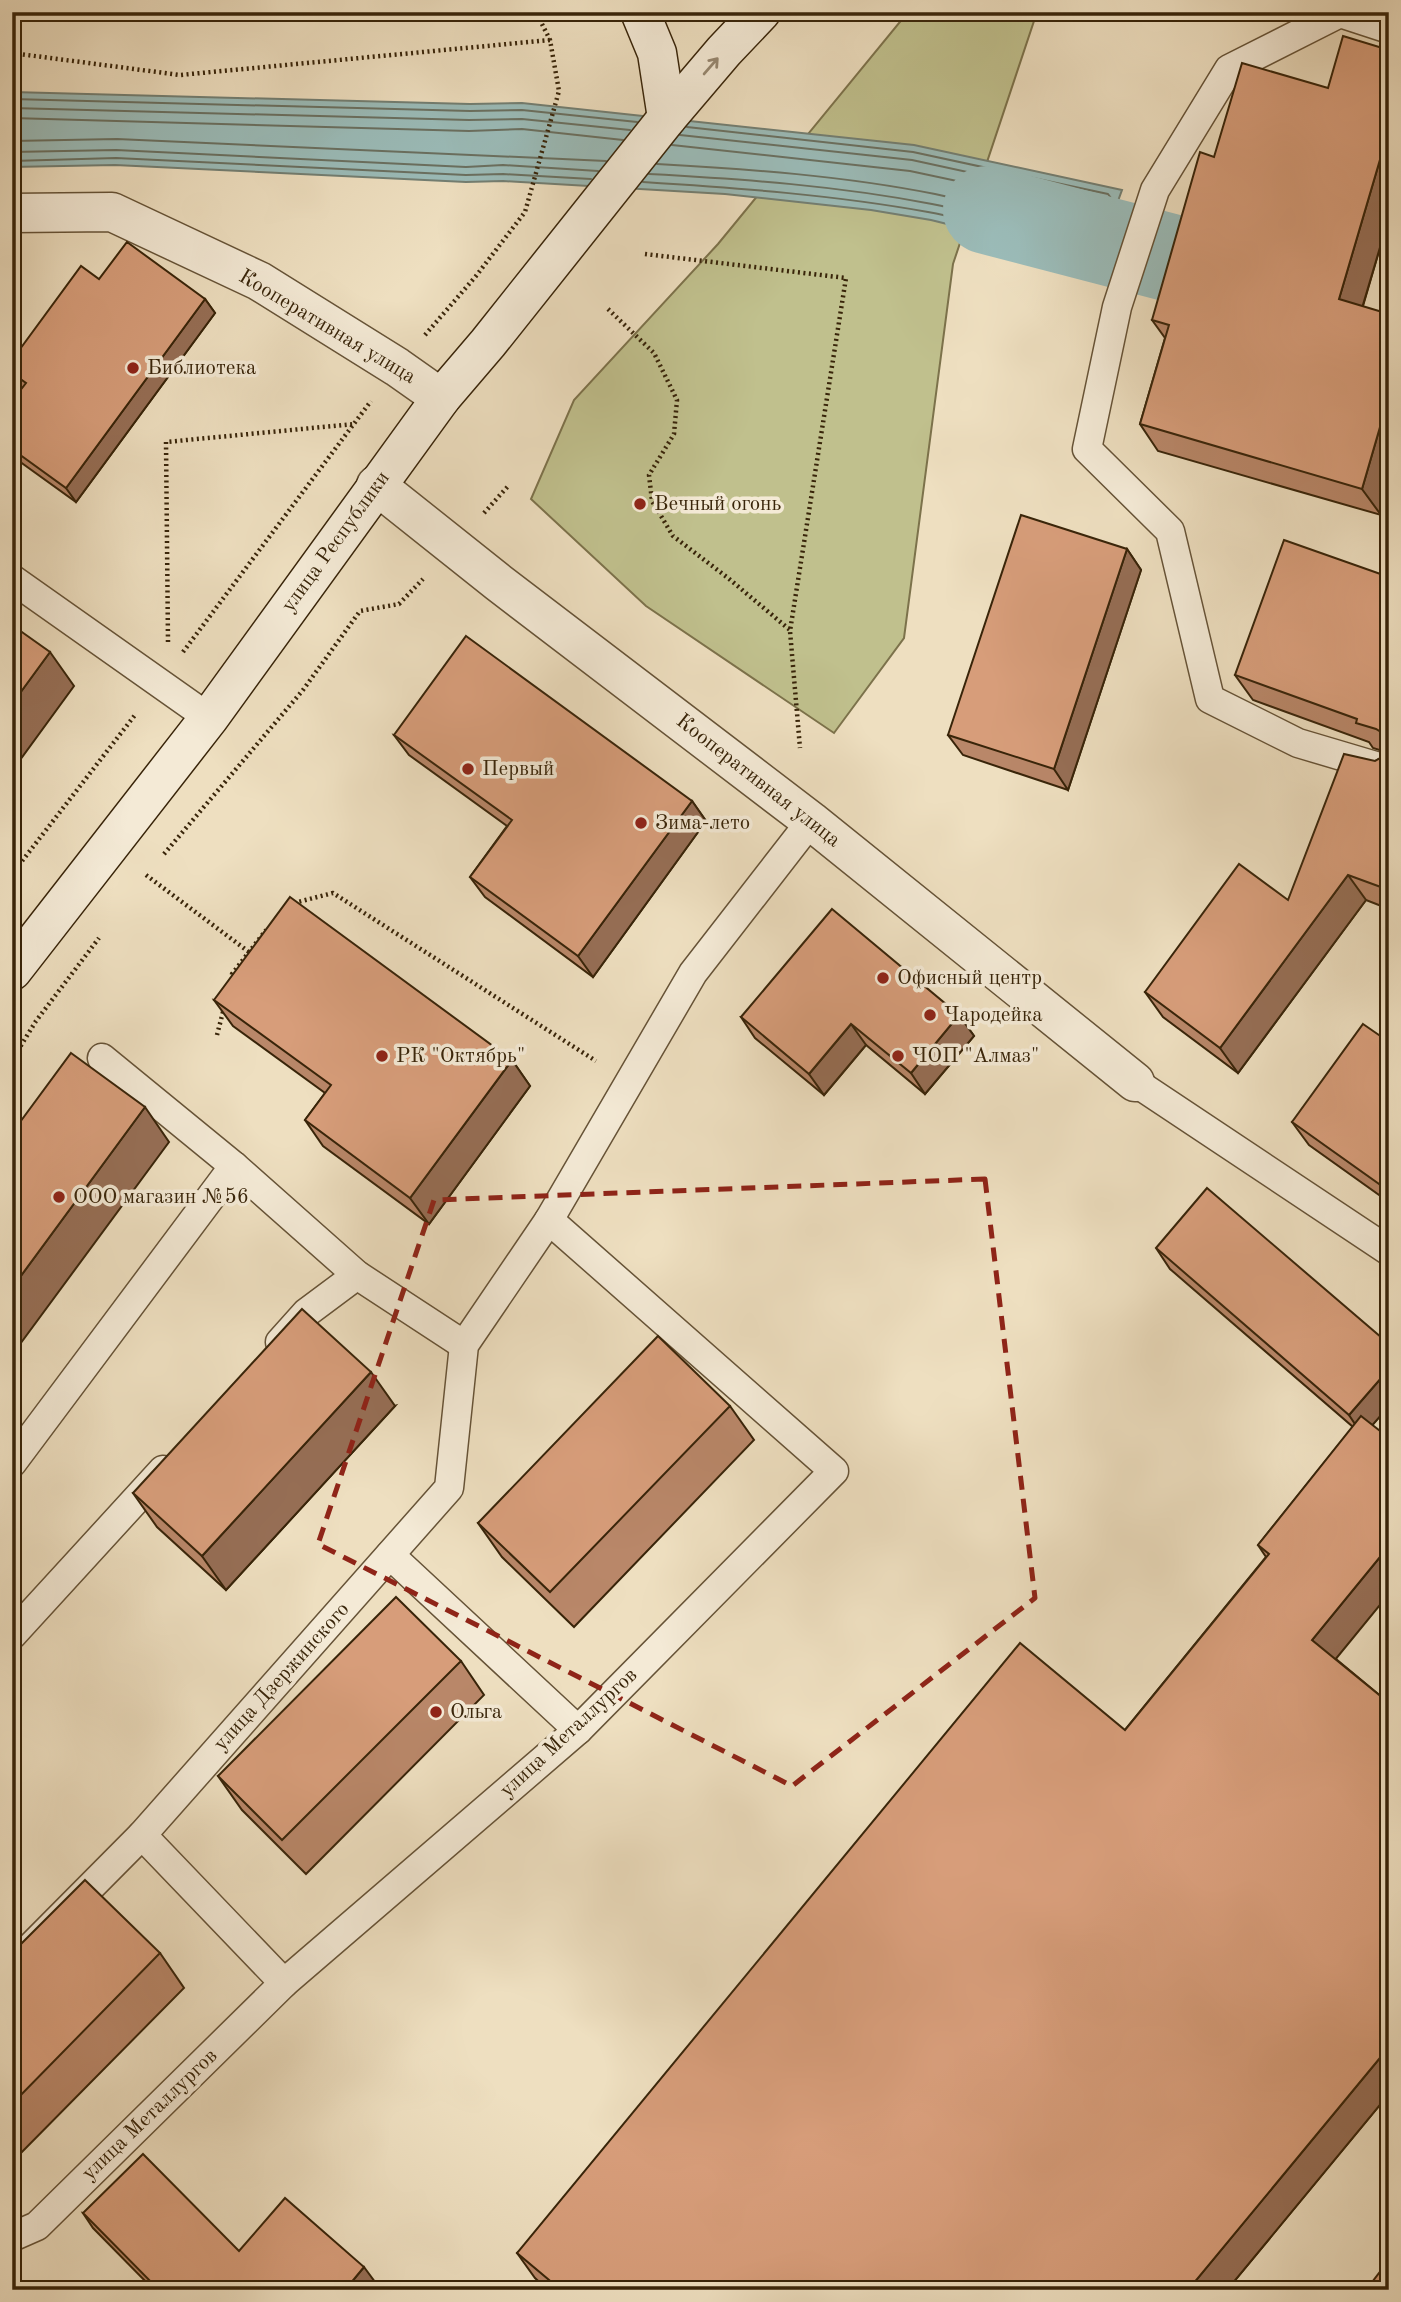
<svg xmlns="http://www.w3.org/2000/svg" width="1401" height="2302" viewBox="0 0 1401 2302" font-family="'Old Standard TT',serif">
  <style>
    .green { fill: #c0c08d; stroke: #7c724b; stroke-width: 2 }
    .water { fill: #9bbcb9; stroke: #737f73; stroke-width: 2 }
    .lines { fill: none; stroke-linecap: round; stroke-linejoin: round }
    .shore { stroke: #6a7061; stroke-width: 2 }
    .river { stroke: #9bbcb9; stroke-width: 88 }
    .lane-casing { stroke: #665337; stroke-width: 31 }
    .street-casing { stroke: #665337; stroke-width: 41 }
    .secondary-casing { stroke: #382409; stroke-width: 41 }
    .path { stroke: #382409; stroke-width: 4.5; stroke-dasharray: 2 3.5; stroke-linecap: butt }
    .lane { stroke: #f4ead6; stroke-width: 28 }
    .street { stroke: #f4ead6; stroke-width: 38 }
    .secondary { stroke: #f4ead6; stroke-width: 38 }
    .wall { fill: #b98769; stroke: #382409; stroke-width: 2 }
    .shaded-wall { fill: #966e55; stroke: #382409; stroke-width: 2 }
    .building { fill: #d79d7a; stroke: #382409; stroke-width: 2 }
    .oneway { stroke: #968770 }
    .marked { fill: none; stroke: #8f2418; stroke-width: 5; stroke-dasharray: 14 9; stroke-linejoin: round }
    .poi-dot { fill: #8f2418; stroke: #f4ead6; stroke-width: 2.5 }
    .labels { text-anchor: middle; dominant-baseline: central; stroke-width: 7; stroke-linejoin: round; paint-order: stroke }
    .street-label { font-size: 21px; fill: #382409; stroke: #f4ead6 }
    .poi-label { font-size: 21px; fill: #382409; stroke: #f4ead6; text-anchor: start }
  </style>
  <rect width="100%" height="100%" fill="#eedfc0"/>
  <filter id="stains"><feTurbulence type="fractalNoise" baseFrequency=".00286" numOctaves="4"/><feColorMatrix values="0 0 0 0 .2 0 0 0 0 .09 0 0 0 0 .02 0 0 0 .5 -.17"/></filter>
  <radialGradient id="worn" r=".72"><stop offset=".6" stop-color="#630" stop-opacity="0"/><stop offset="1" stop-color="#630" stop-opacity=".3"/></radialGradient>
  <!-- green -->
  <path class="green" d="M 908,12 L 1037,12 L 953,264 L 904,638 L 834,733 L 646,606 L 531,499 L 574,400 L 718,244 Z"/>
  <!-- water -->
  <path class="water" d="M 12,92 L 470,104 L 522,103 L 914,145 L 1122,190 L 1096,261 L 931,220 L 871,210 L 725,194 L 503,181 L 466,182 L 115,165 L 12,167 Z"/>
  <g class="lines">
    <!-- shore -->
    <g class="shore">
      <path d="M 12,99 L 470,111 L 522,110 L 637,122"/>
      <path d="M 12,108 L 469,120 L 522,119 L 630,130"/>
      <path d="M 12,118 L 469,131 L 522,129 L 623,140"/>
      <path d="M 12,141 L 117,139 L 606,161"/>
      <path d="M 12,152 L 116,150 L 466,167 L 503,165 L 598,171"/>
      <path d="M 12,161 L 116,158 L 466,175 L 503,174 L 591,179"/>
      <path d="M 657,164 C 750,169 844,176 935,194 C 983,204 1029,217 1076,229 L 1080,227 L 1085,212 L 1083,208 L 910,171 L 672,145"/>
      <path d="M 649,174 C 744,179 839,186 932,204 C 983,214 1033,230 1083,241 L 1087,239 L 1099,204 L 1097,200 L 912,160 L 680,135"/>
      <path d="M 643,182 C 738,188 834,195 928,212 C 982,222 1035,239 1089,252 L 1092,250 L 1111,198 L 1108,194 L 913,152 L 687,127"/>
    </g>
    <!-- river -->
    <path class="river" d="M 987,210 L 1194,264"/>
    <!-- lane casing -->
    <g class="lane-casing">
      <g id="lane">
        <path d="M 1389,29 L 1340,13 L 1229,69 L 1155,190 L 1117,307 L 1087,449 L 1170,531 L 1210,699 L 1298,743 L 1389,770"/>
        <path d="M 12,579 L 209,718"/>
        <path d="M 102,1058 L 234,1166 L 357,1275 L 464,1345"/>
        <path d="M 1135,1082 L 1389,1251"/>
        <path d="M 280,1342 L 306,1313 L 357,1275"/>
        <path d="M 12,1463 L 234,1166"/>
        <path d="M 390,1555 L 578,1730"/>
        <path d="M 12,1635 L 163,1470"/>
        <path d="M 142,1835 L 284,1983"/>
        <path d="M 12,1966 L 142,1835 L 449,1488 L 464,1345 L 549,1220 L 693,973 L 811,821"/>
        <path d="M 12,2237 L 37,2226 L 284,1983 L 578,1730 L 834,1471 L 549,1220"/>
      </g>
    </g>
    <!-- street casing -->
    <g class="street-casing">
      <g id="street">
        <path d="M 12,213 L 112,212 L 259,281 L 397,367 L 441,398"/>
        <path d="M 376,485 L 499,583 L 811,821 L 1135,1082"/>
      </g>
    </g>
    <!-- secondary casing -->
    <g class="secondary-casing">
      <g id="secondary">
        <path d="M 640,12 L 657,53 L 667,118"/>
        <path d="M 12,971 L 209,718 L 441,398 L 488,343 L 667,118 L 724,51 L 761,12"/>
      </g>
    </g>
    <!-- path -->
    <g class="path">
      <path d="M 12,53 L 180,75 L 550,40"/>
      <path d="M 645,254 L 846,278 L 790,631 L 800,748"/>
      <path d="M 608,309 L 654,353 L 677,400 L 674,434 L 649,475 L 652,501 L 673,536 L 728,578 L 790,630"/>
      <path d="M 425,335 L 476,276 L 525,212 L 559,91 L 550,40 L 536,12"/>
      <path d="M 484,513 L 509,485"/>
      <path d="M 168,642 L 166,442 L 354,424"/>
      <path d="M 183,652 L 371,401"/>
      <path d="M 164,854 L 303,690 L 360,611 L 399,604 L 423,579"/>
      <path d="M 12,874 L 135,715"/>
      <path d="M 146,875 L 249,952"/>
      <path d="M 294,903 L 333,893 L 596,1061"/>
      <path d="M 231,980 L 232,974 L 266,930"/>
      <path d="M 217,1035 L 224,1008"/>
      <path d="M 12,1060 L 36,1021 L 99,938"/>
    </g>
    <!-- lane -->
    <use href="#lane" class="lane"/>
    <!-- street -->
    <use href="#street" class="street"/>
    <!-- secondary -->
    <use href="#secondary" class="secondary"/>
  </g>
  <!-- wall -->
  <g class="wall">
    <path d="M 1389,217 L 1363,306 L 1381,515 L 1158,451 L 1140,424 L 1165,338 L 1152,320 Z"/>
    <path d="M 99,279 L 205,299 L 215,313 L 76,502 L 12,456 L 12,401 L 22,388 L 16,383 L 12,377 L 12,360 Z"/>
    <path d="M 1127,549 L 1141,570 L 1068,790 L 963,755 L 948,735 Z"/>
    <path d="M 1389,577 L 1389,909 L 1366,900 L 1238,1073 L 1163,1017 L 1145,992 L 1288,900 L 1375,761 L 1382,757 L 1386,752 L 1373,748 L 1369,742 L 1253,700 L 1235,675 Z"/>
    <path d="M 394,735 L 692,801 L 706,821 L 593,977 L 485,897 L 470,877 L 507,826 L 409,755 Z"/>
    <path d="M 214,1000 L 512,1060 L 530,1086 L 429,1224 L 323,1146 L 305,1120 L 325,1093 L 233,1026 Z"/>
    <path d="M 959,1015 L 974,1036 L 925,1094 L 866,1045 L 824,1095 L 755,1038 L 741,1017 Z"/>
    <path d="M 1389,1042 L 1389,1202 L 1309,1145 L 1292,1122 Z"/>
    <path d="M 1156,1248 L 1389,1406 L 1372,1425 L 1336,1659 L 1389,1703 L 1389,2094 L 1227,2290 L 548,2290 L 535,2278 L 517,2253 L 1125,1730 L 1266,1557 L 1258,1545 L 1353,1427 L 1170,1269 Z"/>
    <path d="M 395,1406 L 226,1590 L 157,1527 L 133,1493 Z"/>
    <path d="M 730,1406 L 754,1440 L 574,1627 L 502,1557 L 478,1523 Z"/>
    <path d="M 461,1661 L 484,1695 L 306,1874 L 242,1810 L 218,1776 Z"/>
    <path d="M 12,1953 L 160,1953 L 184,1988 L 12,2162 Z"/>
    <path d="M 83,2213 L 239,2251 L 375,2282 L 368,2290 L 154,2290 L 93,2228 Z"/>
  </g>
  <!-- shaded-wall -->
  <g class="shaded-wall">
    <path d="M 1389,129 L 1389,217 L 1357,325 L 1339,299 Z"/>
    <path d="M 205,299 L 215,313 L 76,502 L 66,488 Z"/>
    <path d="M 1389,396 L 1389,487 L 1381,515 L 1362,489 Z"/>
    <path d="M 1127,549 L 1141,570 L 1068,790 L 1054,769 Z"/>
    <path d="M 50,652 L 74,686 L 12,771 L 12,704 Z"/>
    <path d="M 692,801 L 706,821 L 593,977 L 578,956 Z"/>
    <path d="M 1348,875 L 1366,900 L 1238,1073 L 1220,1048 Z"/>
    <path d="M 959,1015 L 974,1036 L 925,1094 L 911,1073 Z"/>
    <path d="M 851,1024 L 866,1045 L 824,1095 L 809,1074 Z"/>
    <path d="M 512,1060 L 530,1086 L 429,1224 L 410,1198 Z"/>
    <path d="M 145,1107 L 169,1142 L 12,1355 L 12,1288 Z"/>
    <path d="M 1389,1369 L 1389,1406 L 1363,1436 L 1349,1415 Z"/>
    <path d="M 371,1372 L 395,1406 L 226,1590 L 202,1556 Z"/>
    <path d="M 1389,1546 L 1389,1594 L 1330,1666 L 1312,1640 Z"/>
    <path d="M 1389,2047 L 1389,2094 L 1227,2290 L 1188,2290 Z"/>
    <path d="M 364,2267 L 375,2282 L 368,2290 L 345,2290 Z"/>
  </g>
  <!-- building -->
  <g class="building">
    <path d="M 1343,36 L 1389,50 L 1389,129 L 1339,299 L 1389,314 L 1389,396 L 1362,489 L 1140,424 L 1169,325 L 1152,320 L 1200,152 L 1214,157 L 1242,63 L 1328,88 Z"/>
    <path d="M 127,242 L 205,299 L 66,488 L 12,449 L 12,401 L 26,383 L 12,373 L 12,360 L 81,266 L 99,279 Z"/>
    <path d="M 1021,515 L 1127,549 L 1054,769 L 948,735 Z"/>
    <path d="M 1284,540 L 1389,577 L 1389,890 L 1348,875 L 1220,1048 L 1145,992 L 1239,864 L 1288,900 L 1344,754 L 1375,761 L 1382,757 L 1387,750 L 1388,742 L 1384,734 L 1376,729 L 1356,723 L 1357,719 L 1235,675 Z"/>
    <path d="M 12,625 L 50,652 L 12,704 Z"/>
    <path d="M 466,636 L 692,801 L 578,956 L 470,877 L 512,820 L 394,735 Z"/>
    <path d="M 290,897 L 512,1060 L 410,1198 L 305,1120 L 331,1085 L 214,1000 Z"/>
    <path d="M 832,909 L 959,1015 L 911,1073 L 851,1024 L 809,1074 L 741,1017 Z"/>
    <path d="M 1363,1024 L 1389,1042 L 1389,1191 L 1292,1122 Z"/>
    <path d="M 71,1053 L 145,1107 L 12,1288 L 12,1133 Z"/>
    <path d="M 1207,1188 L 1389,1344 L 1389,1369 L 1349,1415 L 1156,1248 Z"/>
    <path d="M 302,1309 L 371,1372 L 202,1556 L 133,1493 Z"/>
    <path d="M 658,1336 L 730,1406 L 550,1592 L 478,1523 Z"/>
    <path d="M 1361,1416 L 1389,1438 L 1389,1546 L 1312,1640 L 1389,1703 L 1389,2047 L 1188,2290 L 561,2290 L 517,2253 L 1020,1643 L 1125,1730 L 1269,1554 L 1258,1545 Z"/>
    <path d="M 396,1597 L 461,1661 L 282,1840 L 218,1776 Z"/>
    <path d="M 85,1880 L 160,1953 L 12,2104 L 12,1953 Z"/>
    <path d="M 143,2154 L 239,2251 L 285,2198 L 364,2267 L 345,2290 L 159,2290 L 83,2213 Z"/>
    <path d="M 1389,2260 L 1389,2290 L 1366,2290 Z"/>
  </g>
  <!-- one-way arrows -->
  <defs><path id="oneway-shaft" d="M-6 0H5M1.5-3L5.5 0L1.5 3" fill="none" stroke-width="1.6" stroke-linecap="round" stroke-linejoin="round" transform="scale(1.75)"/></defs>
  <use class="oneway" href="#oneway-shaft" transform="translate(711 66) rotate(-49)"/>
  <!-- marked area -->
  <path class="marked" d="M 985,1179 L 1035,1598 L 792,1786 L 318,1544 L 434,1200 Z"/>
  <!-- markers -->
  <g class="poi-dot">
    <circle cx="133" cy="368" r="7"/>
    <circle cx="640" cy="504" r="7"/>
    <circle cx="468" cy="769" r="7"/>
    <circle cx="641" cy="823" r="7"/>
    <circle cx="883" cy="978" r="7"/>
    <circle cx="930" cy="1015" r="7"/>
    <circle cx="382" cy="1056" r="7"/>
    <circle cx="898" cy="1056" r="7"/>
    <circle cx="59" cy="1197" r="7"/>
    <circle cx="436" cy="1712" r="7"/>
  </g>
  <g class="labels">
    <!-- street labels -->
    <g class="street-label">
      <text transform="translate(327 327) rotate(31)">Кооперативная улица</text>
      <text transform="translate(336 542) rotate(-54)">улица Республики</text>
      <text transform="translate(758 781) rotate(38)">Кооперативная улица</text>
      <text transform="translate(282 1677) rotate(-48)">улица Дзержинского</text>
      <text transform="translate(569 1733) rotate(-43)">улица Металлургов</text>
      <text transform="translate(150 2115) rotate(-44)">улица Металлургов</text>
    </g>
    <!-- poi labels -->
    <g class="poi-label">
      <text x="147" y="368">Библиотека</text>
      <text x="654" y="504">Вечный огонь</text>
      <text x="482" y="769">Первый</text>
      <text x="655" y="823">Зима-лето</text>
      <text x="897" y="978">Офисный центр</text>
      <text x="944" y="1015">Чародейка</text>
      <text x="396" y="1056">РК "Октябрь"</text>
      <text x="912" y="1056">ЧОП "Алмаз"</text>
      <text x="73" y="1197">ООО магазин №56</text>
      <text x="450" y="1712">Ольга</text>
    </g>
  </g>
  <!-- margin -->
  <rect width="1401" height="2302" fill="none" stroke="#eedfc0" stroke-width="42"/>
  <rect x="14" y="14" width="1373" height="2274" fill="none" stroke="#382409" stroke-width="3.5"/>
  <rect x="21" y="21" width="1359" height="2260" fill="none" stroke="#382409" stroke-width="2"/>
  <rect width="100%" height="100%" filter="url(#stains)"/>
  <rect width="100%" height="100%" fill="url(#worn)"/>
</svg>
